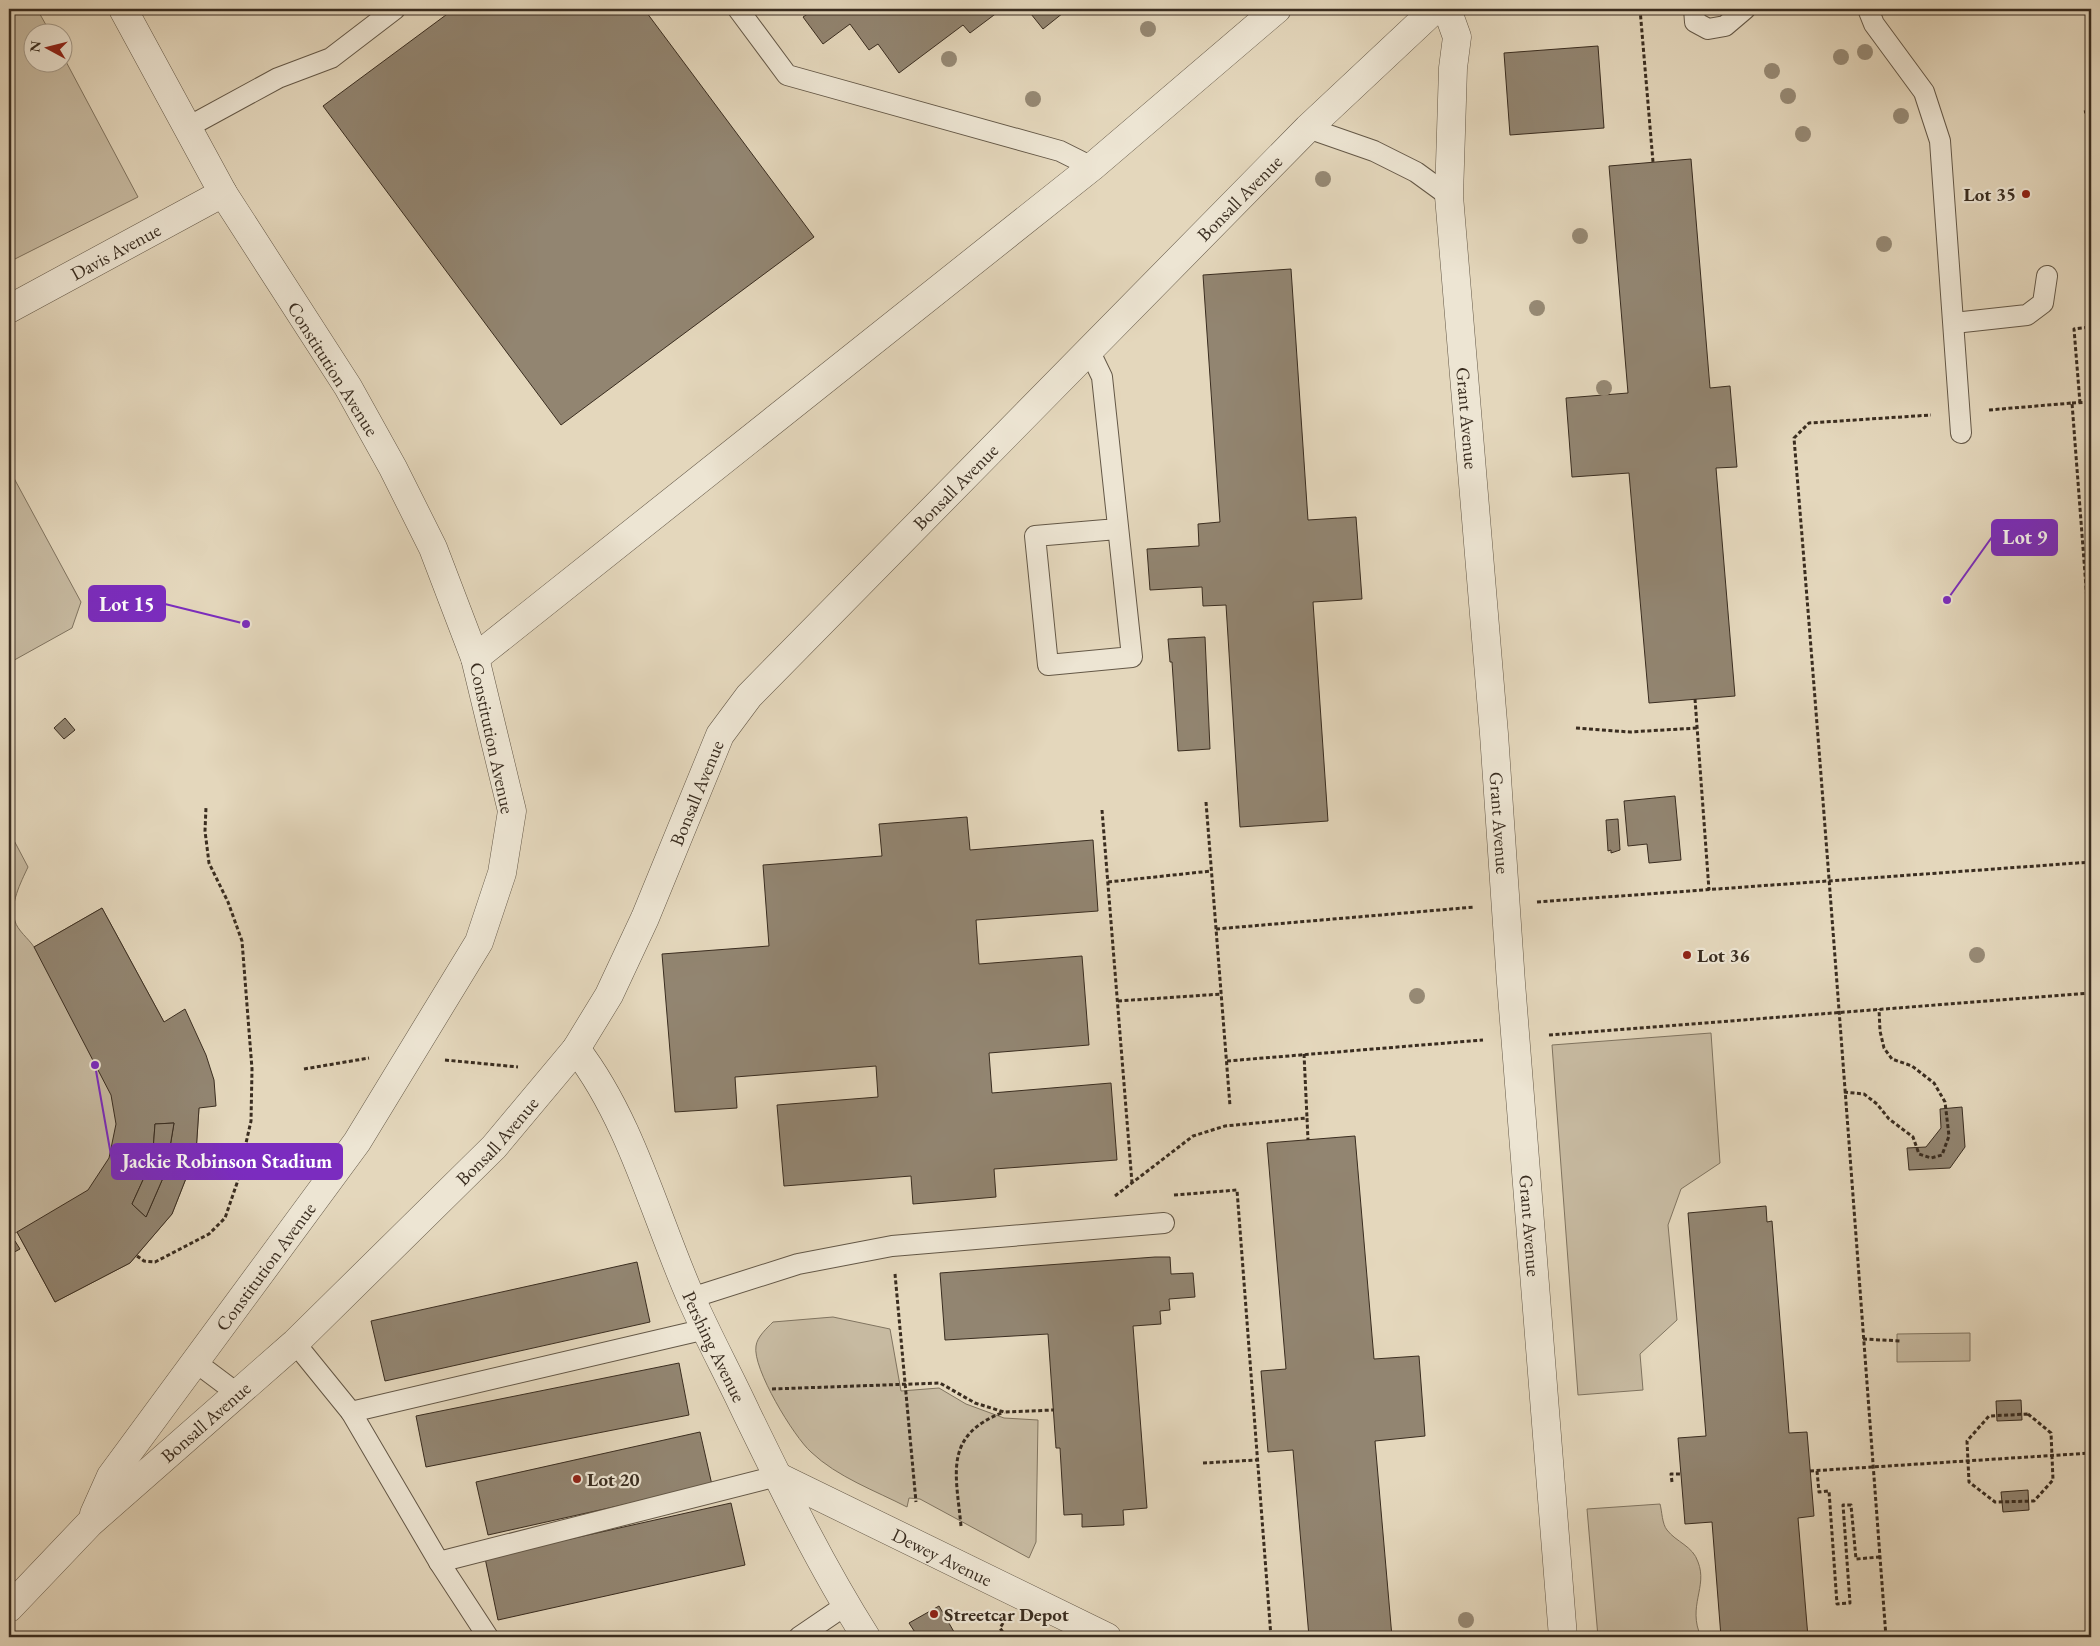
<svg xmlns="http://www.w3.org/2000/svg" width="2100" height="1646" viewBox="0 0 2100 1646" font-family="'EB Garamond',serif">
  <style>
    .green { fill: #c7baa1; stroke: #807460 }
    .building { fill: #928571; stroke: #3a2d20; fill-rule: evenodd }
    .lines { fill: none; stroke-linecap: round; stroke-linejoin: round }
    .service-casing { stroke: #645847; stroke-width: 22 }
    .minor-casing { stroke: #645847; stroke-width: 29 }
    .path { stroke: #3a2d20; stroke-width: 3; stroke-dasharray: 4 2.5; stroke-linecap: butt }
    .service { stroke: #ede5d3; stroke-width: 20 }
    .minor { stroke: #ede5d3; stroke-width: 28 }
    .tree { fill: #968974 }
    .poi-dot { fill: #8f2418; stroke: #ede5d3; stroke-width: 2 }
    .labels { text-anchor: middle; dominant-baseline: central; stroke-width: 4.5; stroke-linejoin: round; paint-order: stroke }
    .poi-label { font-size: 19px; font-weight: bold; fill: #3a2d20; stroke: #ede5d3; text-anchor: start }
    .street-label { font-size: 19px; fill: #3a2d20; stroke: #ede5d3 }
    .leader { fill: none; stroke: #7b2cbf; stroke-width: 2 }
    .callout-dot { fill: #7b2cbf; stroke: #ede5d3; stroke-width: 2 }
    .callout { fill: #7b2cbf; stroke: #7b2cbf; stroke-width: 2 }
    .callout-label { font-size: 20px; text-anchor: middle; font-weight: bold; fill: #fff }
  </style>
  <rect width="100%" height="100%" fill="#e4d7bc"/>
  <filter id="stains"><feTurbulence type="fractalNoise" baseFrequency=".004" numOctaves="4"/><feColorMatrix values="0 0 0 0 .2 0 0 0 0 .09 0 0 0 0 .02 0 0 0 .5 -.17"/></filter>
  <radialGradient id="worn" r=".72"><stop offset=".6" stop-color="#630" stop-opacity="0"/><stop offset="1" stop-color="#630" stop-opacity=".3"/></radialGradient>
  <!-- green -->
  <g class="green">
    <path d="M 9,9 L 37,9 L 50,32 L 32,32 L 32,62 L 62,62 L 63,56 L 138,197 L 9,262 Z"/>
    <path d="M 9,469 L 81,602 L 72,628 L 9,663 Z"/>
    <path d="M 9,831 L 28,867 C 21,882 9,905 15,921 C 17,930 29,939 34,947 L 102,908 L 164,1022 L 199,1108 L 196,1153 L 172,1214 L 130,1263 L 55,1302 L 17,1232 L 9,1236 Z"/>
    <path d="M 1711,1033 L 1720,1163 L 1681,1189 L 1668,1225 L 1677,1320 L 1640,1354 L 1643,1390 L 1578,1395 L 1552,1045 Z"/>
    <path d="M 833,1317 L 890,1329 L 901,1391 L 939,1388 L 966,1404 L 1004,1418 L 1038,1420 L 1036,1542 L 1029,1558 L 920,1499 L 909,1498 L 907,1507 C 876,1491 837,1477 811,1452 C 794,1437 752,1368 756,1346 C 757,1337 767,1328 773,1322 Z"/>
    <path d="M 1970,1333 L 1970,1361 L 1897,1362 L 1897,1334 Z"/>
    <path d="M 1660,1504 C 1662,1511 1662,1524 1667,1530 C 1676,1542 1693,1546 1698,1562 C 1708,1587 1687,1606 1701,1637 L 1598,1637 L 1587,1509 Z"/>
  </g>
  <!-- building -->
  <g class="building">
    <path d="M 454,9 L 644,9 L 814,237 L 561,425 L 323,106 Z"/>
    <path d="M 815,9 L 1002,9 L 970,33 L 963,25 L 899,73 L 878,44 L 869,50 L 850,24 L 823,44 L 803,17 Z"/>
    <path d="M 1027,9 L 1068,9 L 1043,29 Z"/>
    <path d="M 1598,46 L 1604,128 L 1510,135 L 1504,53 Z"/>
    <path d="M 1691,159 L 1710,388 L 1730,386 L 1737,467 L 1716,468 L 1735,696 L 1649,703 L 1629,473 L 1572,477 L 1566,398 L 1628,393 L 1609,166 Z"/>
    <path d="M 1291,269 L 1308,520 L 1356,517 L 1362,599 L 1313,602 L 1328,821 L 1240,827 L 1226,605 L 1203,606 L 1202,587 L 1150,590 L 1147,549 L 1199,546 L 1198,524 L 1220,522 L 1203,275 Z"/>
    <path d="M 1205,637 L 1210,749 L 1178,751 L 1172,662 L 1170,662 L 1168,639 Z"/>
    <path d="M 65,718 L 75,730 L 64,739 L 54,728 Z"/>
    <path d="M 1675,796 L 1681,860 L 1649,863 L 1647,844 L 1628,846 L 1624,801 Z"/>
    <path d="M 967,817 L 970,850 L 1093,840 L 1098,911 L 976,920 L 979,964 L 1082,956 L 1089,1045 L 989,1053 L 992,1093 L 1111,1083 L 1117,1160 L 994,1169 L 996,1197 L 913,1204 L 911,1176 L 784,1186 L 777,1105 L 878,1097 L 876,1066 L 735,1077 L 737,1108 L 675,1112 L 662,954 L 769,946 L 763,865 L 882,856 L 879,824 Z"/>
    <path d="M 1618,819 L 1620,850 L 1611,853 L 1611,850 L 1608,851 L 1606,820 Z"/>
    <path d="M 102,908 L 164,1022 L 185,1009 L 206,1055 L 214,1080 L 216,1106 L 199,1108 L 196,1153 L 172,1214 L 130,1263 L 55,1302 L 17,1232 L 88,1190 L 109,1158 L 116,1124 L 111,1095 L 34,947 ZM 174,1123 L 166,1171 L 146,1217 L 132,1204 L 148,1169 L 153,1151 L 155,1124 Z"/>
    <path d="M 1962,1107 L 1965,1147 L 1950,1168 L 1909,1170 L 1907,1148 L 1926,1147 L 1941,1128 L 1940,1109 Z"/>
    <path d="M 174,1123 L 166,1171 L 146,1217 L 132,1204 L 148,1169 L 153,1151 L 155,1124 Z"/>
    <path d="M 1355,1136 L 1374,1359 L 1419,1356 L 1425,1436 L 1375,1441 L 1392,1637 L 1309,1637 L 1293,1450 L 1268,1452 L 1261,1371 L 1286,1369 L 1267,1143 Z"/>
    <path d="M 1766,1206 L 1767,1222 L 1772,1221 L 1789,1433 L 1807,1432 L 1814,1516 L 1798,1518 L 1808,1637 L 1721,1637 L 1712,1522 L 1685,1524 L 1678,1438 L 1706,1436 L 1688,1213 Z"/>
    <path d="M 15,1241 L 20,1249 L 9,1255 L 9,1245 Z"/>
    <path d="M 1155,1257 L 1170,1257 L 1171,1274 L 1193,1273 L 1195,1297 L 1169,1299 L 1170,1310 L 1160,1311 L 1161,1324 L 1133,1326 L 1147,1508 L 1123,1510 L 1124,1525 L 1082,1527 L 1082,1514 L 1064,1515 L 1060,1448 L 1056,1448 L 1048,1334 L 945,1340 L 940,1273 Z"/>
    <path d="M 637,1262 L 650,1322 L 385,1381 L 371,1321 Z"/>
    <path d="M 679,1363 L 689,1415 L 426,1467 L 416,1416 Z"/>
    <path d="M 2021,1400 L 2022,1420 L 1997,1421 L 1996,1401 Z"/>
    <path d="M 700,1432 L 712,1485 L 488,1535 L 476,1482 Z"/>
    <path d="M 2028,1490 L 2029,1510 L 2003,1512 L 2001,1492 Z"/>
    <path d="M 731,1503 L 745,1565 L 498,1620 L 485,1558 Z"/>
    <path d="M 939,1606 L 957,1637 L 918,1637 L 909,1623 Z"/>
  </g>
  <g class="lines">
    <!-- service casing -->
    <g class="service-casing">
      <g id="service">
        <path d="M 738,9 L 787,75 L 1060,151 L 1092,167"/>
        <path d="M 1694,9 L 1695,22 L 1708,29 L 1725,26 L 1745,9"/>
        <path d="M 1868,9 L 1874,24 L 1924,92 L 1940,141 L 1961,433"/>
        <path d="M 188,127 L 278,78 L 331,58 L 395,9"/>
        <path d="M 1308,128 L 1374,151 L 1416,172 L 1449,196"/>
        <path d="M 1954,323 L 2027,315 L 2043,303 L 2047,276"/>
        <path d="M 1089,350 L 1102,377 L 1132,657 L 1048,665 L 1035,536 L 1117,529"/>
        <path d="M 691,1298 L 798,1264 L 892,1246 L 1164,1223"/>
        <path d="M 295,1343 L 351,1412 L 439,1562 L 488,1637"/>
        <path d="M 194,1361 L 238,1394"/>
        <path d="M 351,1412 L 706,1329"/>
        <path d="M 439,1562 L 777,1476"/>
        <path d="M 799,1637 L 846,1605"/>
      </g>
    </g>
    <!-- minor casing -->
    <g class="minor-casing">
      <g id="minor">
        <path id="s1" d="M 1447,9 L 1457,37 L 1453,68 L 1449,196 L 1494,734 L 1511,983 L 1563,1637"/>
        <path id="s2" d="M 9,309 L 223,193"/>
        <path d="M 475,658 L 1092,167 L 1277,9"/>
        <path id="s3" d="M 576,1049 C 631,1120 655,1216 691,1298 C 708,1337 729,1375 747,1414 C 784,1490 821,1566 866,1637"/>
        <path id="s4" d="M 777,1476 L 1107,1637"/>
        <path id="s5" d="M 94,1514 L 111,1476 L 357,1142 L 479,942 L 502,873 L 512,811 L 475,658 L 433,548 L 393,468 L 348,387 L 223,193 L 123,9"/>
        <path id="s6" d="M 9,1608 L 90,1523 L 295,1343 L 494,1147 L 576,1049 L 609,995 L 645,918 L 720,735 L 749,696 L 1308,128 L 1435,9"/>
      </g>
    </g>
    <!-- path -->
    <g class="path">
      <path d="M 1640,9 L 1653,162"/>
      <path d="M 2084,112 L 2091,111"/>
      <path d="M 2072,403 L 2091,402"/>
      <path d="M 2080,403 L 2074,329 L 2091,327"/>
      <path d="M 1989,410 L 2072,403 L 2091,653"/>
      <path d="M 1695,699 L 1709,890"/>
      <path d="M 1576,728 L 1630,732 L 1697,728"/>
      <path d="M 1206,802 L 1230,1106"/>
      <path d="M 1102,810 L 1132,1183"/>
      <path d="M 1108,882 L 1211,871"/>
      <path d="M 1537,902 L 2091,862"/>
      <path d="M 1216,929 L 1475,907"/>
      <path d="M 1118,1001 L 1222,994"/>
      <path d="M 1549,1035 L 2091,993"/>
      <path d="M 1304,1054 L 1307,1118"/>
      <path d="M 445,1060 L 518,1067"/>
      <path d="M 1227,1061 L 1483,1040"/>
      <path d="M 304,1069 L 369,1058"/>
      <path d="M 1844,1092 L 1864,1094 L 1877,1104 L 1889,1119 L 1913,1137 L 1919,1154 L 1931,1158 L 1942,1155 L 1949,1136 L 1945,1102 L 1934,1083 L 1912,1066 L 1892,1059 L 1884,1048 L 1880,1031 L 1879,1009"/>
      <path d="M 1174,1195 L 1237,1190 L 1271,1637"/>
      <path d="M 1115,1196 L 1193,1136 L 1225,1126 L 1307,1118 L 1308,1140"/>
      <path d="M 137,1256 L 144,1261 L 155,1262 L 209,1234 L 225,1218 L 237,1183 L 251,1121 L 252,1069 L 242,941 L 228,902 L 209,863 L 205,831 L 206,807"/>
      <path d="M 895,1274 L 916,1502"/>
      <path d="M 1863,1339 L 1901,1341"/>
      <path d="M 772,1389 L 940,1383 L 975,1403 L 1004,1412 L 1054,1410"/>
      <path d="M 2028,1414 L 2051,1433 L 2053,1480 L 2034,1501 L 1995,1502 L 1969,1482 L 1967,1441 L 1989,1416 Z"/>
      <path d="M 1203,1463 L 1257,1460"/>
      <path d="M 1810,1471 L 2091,1453"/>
      <path d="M 1817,1471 L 1819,1492 L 1829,1491 L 1837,1604 L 1850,1603 L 1843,1505 L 1851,1505 L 1856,1559 L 1880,1557"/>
      <path d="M 1672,1482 L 1671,1474 L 1681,1474"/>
      <path d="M 961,1526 C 956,1473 943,1435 1004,1412"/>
      <path d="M 1003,1623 L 1000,1628 L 1006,1637"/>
      <path d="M 1886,1637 C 1856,1238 1827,838 1794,438 L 1809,423 L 1931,415"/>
    </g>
    <!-- service -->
    <use href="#service" class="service"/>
    <!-- minor -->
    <use href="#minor" class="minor"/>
  </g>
  <!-- trees -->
  <g class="tree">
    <circle cx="1148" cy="29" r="8"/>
    <circle cx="1865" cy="52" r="8"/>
    <circle cx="1841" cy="57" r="8"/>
    <circle cx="949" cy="59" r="8"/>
    <circle cx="1772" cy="71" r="8"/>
    <circle cx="1788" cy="96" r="8"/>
    <circle cx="1033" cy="99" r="8"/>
    <circle cx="1901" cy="116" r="8"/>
    <circle cx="1803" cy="134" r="8"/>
    <circle cx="1323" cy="179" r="8"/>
    <circle cx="1580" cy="236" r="8"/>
    <circle cx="1884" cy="244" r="8"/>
    <circle cx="1537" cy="308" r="8"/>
    <circle cx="1604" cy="388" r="8"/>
    <circle cx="1977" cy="955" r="8"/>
    <circle cx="1417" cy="996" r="8"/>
    <circle cx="1466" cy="1620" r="8"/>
  </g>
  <!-- markers -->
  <g class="poi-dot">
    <circle cx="2026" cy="194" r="5"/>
    <circle cx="1687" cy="955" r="5"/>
    <circle cx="577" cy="1479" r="5"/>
    <circle cx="934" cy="1614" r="5"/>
  </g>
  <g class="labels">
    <!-- poi labels -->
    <g class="poi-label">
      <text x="2016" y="194" text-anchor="end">Lot 35</text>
      <text x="1697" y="955">Lot 36</text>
      <text x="587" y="1479">Lot 20</text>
      <text x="944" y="1614">Streetcar Depot</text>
    </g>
    <!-- street labels -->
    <g class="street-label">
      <text stroke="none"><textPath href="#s6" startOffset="1891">Bonsall Avenue</textPath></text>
      <text stroke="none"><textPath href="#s2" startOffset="121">Davis Avenue</textPath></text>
      <text transform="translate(333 369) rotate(58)">Constitution Avenue</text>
      <text stroke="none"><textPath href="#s1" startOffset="412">Grant Avenue</textPath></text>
      <text stroke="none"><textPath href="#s6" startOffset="1486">Bonsall Avenue</textPath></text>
      <text transform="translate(492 738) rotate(78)">Constitution Avenue</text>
      <text stroke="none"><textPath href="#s6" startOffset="1081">Bonsall Avenue</textPath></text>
      <text stroke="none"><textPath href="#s1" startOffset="818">Grant Avenue</textPath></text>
      <text stroke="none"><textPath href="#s6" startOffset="676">Bonsall Avenue</textPath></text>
      <text stroke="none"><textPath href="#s1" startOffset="1222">Grant Avenue</textPath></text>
      <text stroke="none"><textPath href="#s5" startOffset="302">Constitution Avenue</textPath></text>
      <text stroke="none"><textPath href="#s3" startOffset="329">Pershing Avenue</textPath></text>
      <text stroke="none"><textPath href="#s6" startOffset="271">Bonsall Avenue</textPath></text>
      <text stroke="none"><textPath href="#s4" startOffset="184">Dewey Avenue</textPath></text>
    </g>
  </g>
  <!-- callouts -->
  <path class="leader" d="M1947 600L1992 537M246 624L165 604M95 1065L112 1161"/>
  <g class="callout-dot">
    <circle cx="1947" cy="600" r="5"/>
    <circle cx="246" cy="624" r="5"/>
    <circle cx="95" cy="1065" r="5"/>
  </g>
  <g class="callout">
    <rect x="1992" y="520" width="65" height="35" rx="5"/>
    <rect x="89" y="586" width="76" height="35" rx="5"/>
    <rect x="112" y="1144" width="230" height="35" rx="5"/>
  </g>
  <g class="callout-label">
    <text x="2025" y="544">Lot 9</text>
    <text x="127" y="611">Lot 15</text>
    <text x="227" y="1168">Jackie Robinson Stadium</text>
  </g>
  <!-- margin -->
  <rect width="2100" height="1646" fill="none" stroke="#e4d7bc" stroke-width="30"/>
  <rect x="10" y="10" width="2080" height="1626" fill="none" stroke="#3a2d20" stroke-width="2.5"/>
  <rect x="15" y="15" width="2070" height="1616" fill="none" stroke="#3a2d20"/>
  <!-- north arrow -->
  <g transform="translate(48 48) rotate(277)"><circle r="24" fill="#ede5d3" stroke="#a59b8b"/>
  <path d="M0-4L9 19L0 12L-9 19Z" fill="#8f2418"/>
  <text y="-8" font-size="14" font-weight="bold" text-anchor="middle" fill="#3a2d20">N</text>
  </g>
  <rect width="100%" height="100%" filter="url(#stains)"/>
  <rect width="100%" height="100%" fill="url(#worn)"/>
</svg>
